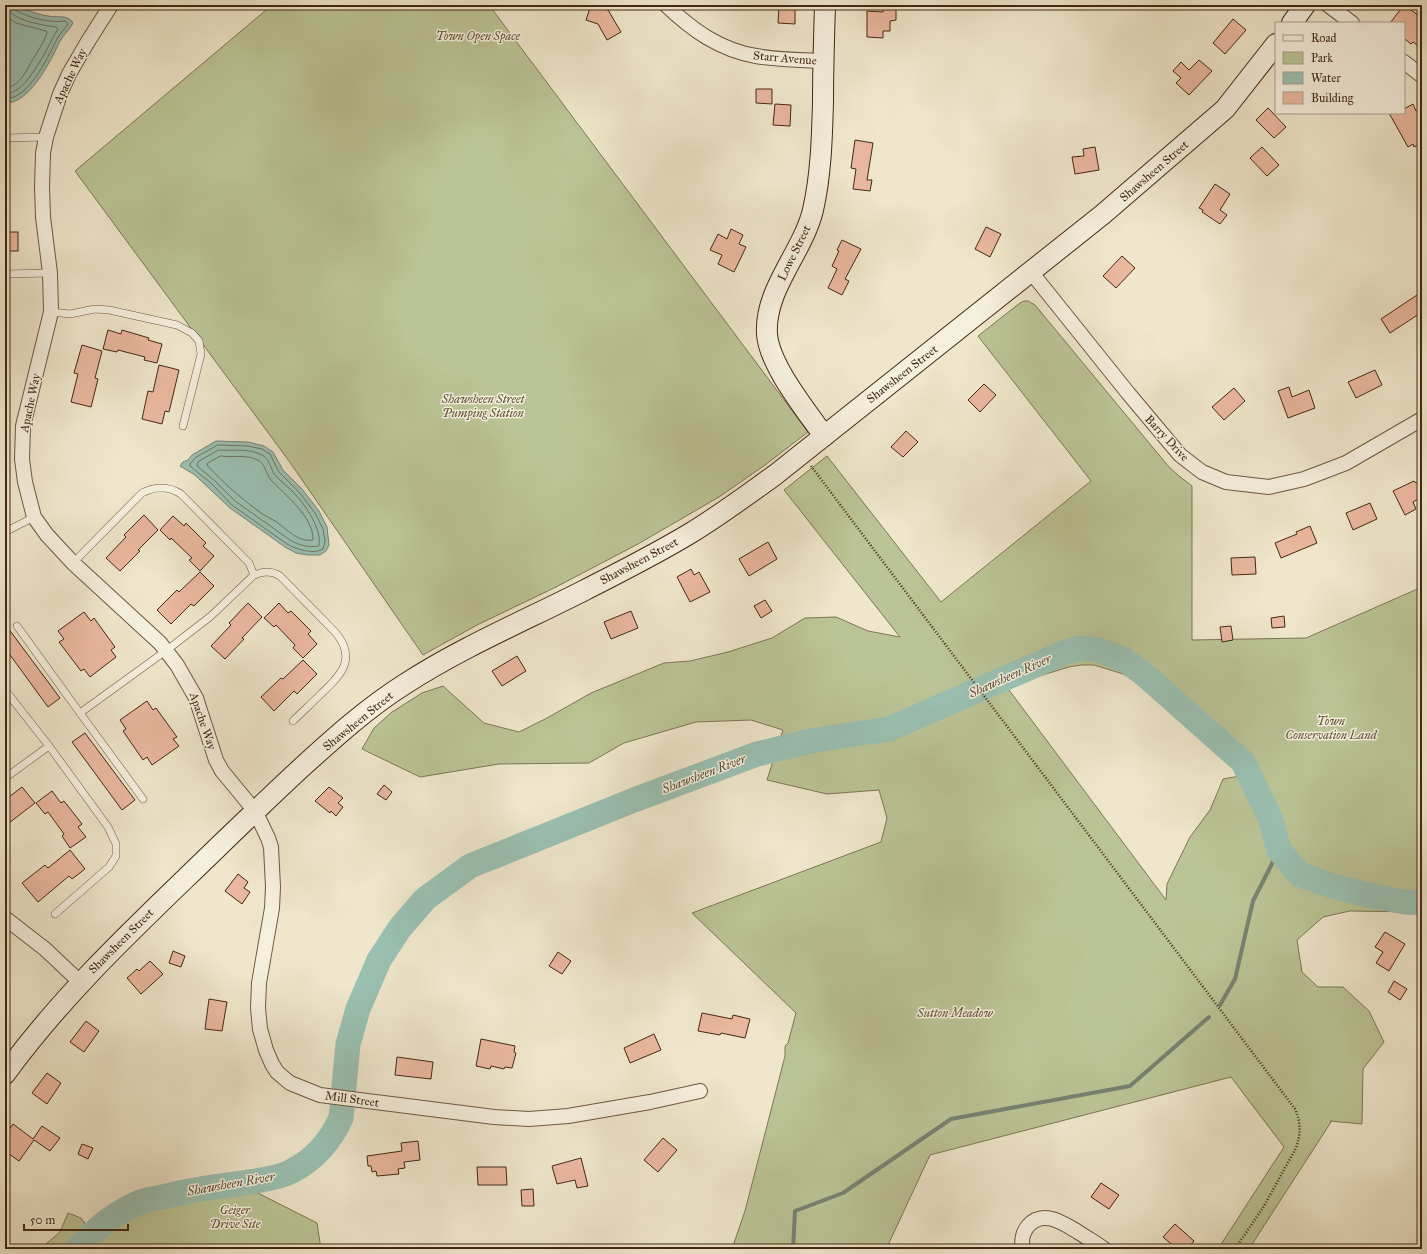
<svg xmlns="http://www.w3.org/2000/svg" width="1427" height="1254" viewBox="0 0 1427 1254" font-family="'IM FELL Great Primer',serif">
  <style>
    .green { fill: #bbc496; stroke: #7e7654; fill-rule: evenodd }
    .water { fill: #9ac0b2; stroke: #778372 }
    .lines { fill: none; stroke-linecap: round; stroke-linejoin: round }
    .shore { stroke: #6e7462; stroke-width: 1 }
    .stream { stroke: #778372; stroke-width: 4 }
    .river { stroke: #9ac0b2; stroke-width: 25 }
    .building { fill: #eab79f; stroke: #422813 }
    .lane-casing { stroke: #6d5841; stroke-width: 8 }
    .street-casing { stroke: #6d5841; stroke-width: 16 }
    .secondary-casing { stroke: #422813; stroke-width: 22 }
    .path { stroke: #422813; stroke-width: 2.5; stroke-dasharray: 1 2; stroke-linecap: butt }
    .lane { stroke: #f5efdd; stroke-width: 7 }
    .street { stroke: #f5efdd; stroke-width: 14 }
    .secondary { stroke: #f5efdd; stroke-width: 20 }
    .labels { text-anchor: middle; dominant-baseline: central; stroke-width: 3; stroke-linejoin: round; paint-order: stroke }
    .park-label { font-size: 12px; font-style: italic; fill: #604f34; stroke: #f5efdd }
    .street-label { font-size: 12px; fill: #422813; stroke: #f5efdd }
    .water-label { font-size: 13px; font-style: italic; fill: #584e3b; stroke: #f5efdd }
  </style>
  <rect width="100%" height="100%" fill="#efe6cb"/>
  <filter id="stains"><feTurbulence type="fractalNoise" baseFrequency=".005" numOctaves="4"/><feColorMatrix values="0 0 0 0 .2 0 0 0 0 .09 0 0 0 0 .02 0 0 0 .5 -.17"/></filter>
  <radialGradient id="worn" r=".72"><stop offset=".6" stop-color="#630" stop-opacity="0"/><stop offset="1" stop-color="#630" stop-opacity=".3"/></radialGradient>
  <!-- green -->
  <g class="green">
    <path d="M 272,5 L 489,5 L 808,432 L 765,465 L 719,497 L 638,544 L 556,587 L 477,625 L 423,655 L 289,461 L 75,171 Z"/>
    <path d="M 1024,301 L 1028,301 L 1035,305 L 1169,467 L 1179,476 L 1192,486 L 1192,640 L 1306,638 L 1422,587 L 1422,912 L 1350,911 L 1323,917 L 1297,940 L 1302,972 L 1318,987 L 1343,987 L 1369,1011 L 1384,1042 L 1363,1069 L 1362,1124 L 1330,1121 L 1331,1122 L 1249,1249 L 1218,1249 L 1284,1147 L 1231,1077 L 930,1155 L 889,1243 L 892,1249 L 732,1249 L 745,1211 L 785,1056 L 785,1046 L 788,1043 L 796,1013 L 692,913 L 881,842 L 887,818 L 879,790 L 827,794 L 767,780 L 783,730 L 751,720 L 696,722 L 624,743 L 589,763 L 499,764 L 420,777 L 362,749 L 374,728 L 392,712 L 422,693 L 443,686 L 484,723 L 519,732 L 547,718 L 591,693 L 664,663 L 690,661 L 728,652 L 772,638 L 805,618 L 836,617 L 868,631 L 900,637 L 784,490 L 827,456 L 941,602 L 1091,481 L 978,336 L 1020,303 ZM 1081,665 L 1094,665 L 1120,673 L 1157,687 L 1171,703 L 1233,747 L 1243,759 L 1251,774 L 1223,779 L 1210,810 L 1190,837 L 1167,884 L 1166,900 L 1006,686 L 1069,667 Z"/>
    <path d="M 240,1184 L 317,1223 L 321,1249 L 43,1249 L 46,1244 L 60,1232 L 68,1213 L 81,1218 L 93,1234 C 114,1219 138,1203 163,1197 C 188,1191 214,1188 240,1184 Z"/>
  </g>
  <!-- water -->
  <g class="water">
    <path d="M 5,5 C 19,5 33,14 48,16 C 57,18 68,14 73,23 C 70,30 63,35 60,41 C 51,60 30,104 5,103 Z"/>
    <path d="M 216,441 L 248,442 L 264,446 L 273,452 L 283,470 L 302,489 L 319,511 L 327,527 L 329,545 L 326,551 L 320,555 L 308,555 L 296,553 L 285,547 L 230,508 L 195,475 L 180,466 L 183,462 L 188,460 L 192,455 Z"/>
  </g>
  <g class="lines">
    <!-- shore -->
    <g class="shore">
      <path d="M 5,15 L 16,23 L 46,31 L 47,33 C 44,42 39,49 35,56 C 27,68 21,87 5,88"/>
      <path d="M 5,94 C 27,95 48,45 58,29 L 56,27 C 42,25 21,22 10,12 L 8,5"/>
      <path d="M 5,99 C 29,99 48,57 57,39 C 60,33 65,29 68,24 L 65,21 C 49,23 29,18 15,10 L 13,5"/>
      <path d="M 218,445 L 248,446 L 262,449 L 270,454 L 279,472 L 299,492 L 315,513 L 323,529 L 325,541 L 323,549 C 313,555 296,549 287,544 L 232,505 L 212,484 L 190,466 L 190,464 L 195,458 Z"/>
      <path d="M 219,450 C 233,451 249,448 262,455 C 270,459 270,468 275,475 C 281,482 289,487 295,494 C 306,506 322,529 319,546 C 309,548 298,545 290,540 L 235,501 L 215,481 L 197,466 L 198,462 Z"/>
      <path d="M 221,456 C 233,458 246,454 258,460 C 265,463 266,474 271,480 C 285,495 314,517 313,540 C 298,543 286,528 275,521 C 270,518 265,516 261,513 C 242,499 223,483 207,465 L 208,463 Z"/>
    </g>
    <!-- stream -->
    <g class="stream">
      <path d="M 1220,1005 L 1235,979 L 1253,901 L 1279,850"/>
      <path d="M 793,1249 L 795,1211 L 843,1193 L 951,1119 L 1130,1086 L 1209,1017"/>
    </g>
    <!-- river -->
    <path class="river" d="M 77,1249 C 96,1229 114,1213 140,1202 C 149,1199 158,1198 167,1196 C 190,1190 213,1187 236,1184 C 252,1181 278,1179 292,1171 C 314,1160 331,1140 341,1118 L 348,1044 L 358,1009 L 379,960 L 400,928 L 425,899 L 470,866 L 634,800 L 757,754 L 815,740 L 889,729 L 1063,653 L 1080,648 L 1099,650 L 1125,660 L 1145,675 L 1243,762 L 1270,818 L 1279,850 L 1299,874 L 1332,886 L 1368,895 L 1405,902 L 1422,903"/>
  </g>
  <!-- building -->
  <g class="building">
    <path d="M 591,5 L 608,10 L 621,32 L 607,40 L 598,24 L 586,20 Z"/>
    <path d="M 779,5 L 795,5 L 795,24 L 778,23 Z"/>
    <path d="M 883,5 L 896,5 L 896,20 L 890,21 L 890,31 L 883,31 L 883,38 L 867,37 L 867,11 L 883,12 Z"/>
    <path d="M 1404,5 L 1422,18 L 1422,49 L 1413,42 L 1411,44 L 1404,38 L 1404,23 L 1390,23 Z"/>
    <path d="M 1233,19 L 1246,30 L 1225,54 L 1213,43 Z"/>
    <path d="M 1199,60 L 1212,71 L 1189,95 L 1176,83 L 1181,78 L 1173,71 L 1181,62 L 1189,70 Z"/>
    <path d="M 756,89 L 772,89 L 772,104 L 756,103 Z"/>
    <path d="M 775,104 L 791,105 L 790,126 L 773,125 Z"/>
    <path d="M 1413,104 L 1416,111 L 1418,110 L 1422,118 L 1422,143 L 1414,147 L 1413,144 L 1408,147 L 1389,113 L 1404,113 L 1404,109 Z"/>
    <path d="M 1268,108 L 1286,127 L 1274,138 L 1256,120 Z"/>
    <path d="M 855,140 L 873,143 L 867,180 L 872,180 L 870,191 L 853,189 L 856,169 L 851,168 Z"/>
    <path d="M 1095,147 L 1099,170 L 1075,174 L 1072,157 L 1084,156 L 1083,149 Z"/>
    <path d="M 1262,147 L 1279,165 L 1267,176 L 1250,158 Z"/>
    <path d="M 1215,184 L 1230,194 L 1220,210 L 1227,215 L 1220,224 L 1202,212 L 1203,210 L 1199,208 Z"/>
    <path d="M 986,227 L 1001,234 L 990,257 L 975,249 Z"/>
    <path d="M 731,229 L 743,235 L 739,244 L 746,247 L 734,272 L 718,264 L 722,255 L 710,250 L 718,234 L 727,239 Z"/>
    <rect x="5" y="232" width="13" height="19"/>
    <path d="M 842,240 L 861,249 L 845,279 L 849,281 L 842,295 L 828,288 L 837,269 L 832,266 L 839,251 L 837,250 Z"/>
    <path d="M 1122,256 L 1135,268 L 1116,288 L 1103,276 Z"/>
    <path d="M 1417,295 L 1422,303 L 1422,312 L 1390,333 L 1381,319 Z"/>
    <path d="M 108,330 L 121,334 L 122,330 L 149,338 L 148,340 L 162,344 L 157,363 L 144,360 L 145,357 L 118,350 L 117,352 L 103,349 Z"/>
    <path d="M 82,345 L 102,351 L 95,378 L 98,379 L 91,407 L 71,402 L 78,374 L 74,373 Z"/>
    <path d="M 159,365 L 179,370 L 169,412 L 165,411 L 162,424 L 142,419 L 148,391 L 153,392 Z"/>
    <path d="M 1375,370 L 1382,385 L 1356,398 L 1348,382 Z"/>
    <path d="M 984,384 L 996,395 L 980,412 L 968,400 Z"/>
    <path d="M 1289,387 L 1292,397 L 1309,390 L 1315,408 L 1288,418 L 1278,391 Z"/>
    <path d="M 1234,388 L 1245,401 L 1224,420 L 1212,407 Z"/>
    <path d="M 906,431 L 918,442 L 903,457 L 891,447 Z"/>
    <path d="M 1422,480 L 1422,497 L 1413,502 L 1416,509 L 1405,515 L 1393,491 L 1414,481 L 1416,483 Z"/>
    <path d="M 1370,503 L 1377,519 L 1353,530 L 1346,513 Z"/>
    <path d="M 144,515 L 158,530 L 138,550 L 140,551 L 120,571 L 106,558 L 126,537 L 124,535 Z"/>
    <path d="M 173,516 L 184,526 L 186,523 L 206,543 L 203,546 L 214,556 L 200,571 L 189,560 L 192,558 L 171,538 L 170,540 L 160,530 Z"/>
    <path d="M 1310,526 L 1317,543 L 1281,558 L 1275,543 L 1297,534 L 1296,532 Z"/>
    <path d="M 768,542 L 777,559 L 749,576 L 739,559 Z"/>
    <path d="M 1255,557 L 1256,574 L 1232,575 L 1231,558 Z"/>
    <path d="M 691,569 L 694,575 L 699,572 L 710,592 L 690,602 L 677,577 Z"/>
    <path d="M 200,572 L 214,586 L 194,606 L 191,604 L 171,624 L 157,610 L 177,590 L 179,592 Z"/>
    <path d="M 765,600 L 772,611 L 761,618 L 754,606 Z"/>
    <path d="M 248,603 L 262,617 L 242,638 L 244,639 L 225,659 L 211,646 L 231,625 L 229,623 Z"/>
    <path d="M 279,603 L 288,613 L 291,611 L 311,631 L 308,634 L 317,644 L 303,658 L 293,648 L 295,645 L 276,625 L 274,627 L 264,618 Z"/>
    <path d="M 631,611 L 638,628 L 611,639 L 604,622 Z"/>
    <path d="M 84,612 L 91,621 L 94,618 L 115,647 L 111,650 L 116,657 L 90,677 L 84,669 L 81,671 L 59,642 L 64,639 L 58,631 Z"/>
    <path d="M 1284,616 L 1285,627 L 1272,628 L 1271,618 Z"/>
    <path d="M 5,624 L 60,698 L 48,707 L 5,648 Z"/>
    <path d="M 1231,626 L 1233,640 L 1222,642 L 1220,627 Z"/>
    <path d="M 517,656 L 526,671 L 502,686 L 492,671 Z"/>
    <path d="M 303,660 L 317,674 L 297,694 L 294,691 L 274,711 L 261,697 L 281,678 L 283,679 Z"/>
    <path d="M 147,701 L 153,710 L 156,708 L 177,737 L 173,739 L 179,746 L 152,765 L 147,757 L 143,760 L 123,731 L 126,729 L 120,720 Z"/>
    <path d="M 85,733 L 135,800 L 122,810 L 72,742 Z"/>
    <path d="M 384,785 L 392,792 L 386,800 L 377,794 Z"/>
    <path d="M 22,787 L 35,803 L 5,826 L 5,800 Z"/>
    <path d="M 329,787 L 343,798 L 338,803 L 343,807 L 336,816 L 331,811 L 330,813 L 315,801 Z"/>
    <path d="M 52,791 L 61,803 L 64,801 L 82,824 L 78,827 L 86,837 L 70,848 L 62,836 L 64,834 L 48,812 L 45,814 L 36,803 Z"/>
    <path d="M 70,850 L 85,869 L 72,879 L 69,876 L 38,902 L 22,883 L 45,865 L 48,868 Z"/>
    <path d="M 238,874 L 248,882 L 244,888 L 250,892 L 242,904 L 225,891 Z"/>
    <path d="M 1385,932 L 1405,944 L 1389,971 L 1376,963 L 1383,952 L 1375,947 Z"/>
    <path d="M 173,951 L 185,956 L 181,967 L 169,963 Z"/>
    <path d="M 558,952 L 571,961 L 562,974 L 549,966 Z"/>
    <path d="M 150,961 L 163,974 L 141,994 L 127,978 L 137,969 L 139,971 Z"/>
    <path d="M 1394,981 L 1407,989 L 1400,1000 L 1388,992 Z"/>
    <path d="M 209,999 L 227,1002 L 222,1031 L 205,1029 Z"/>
    <path d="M 702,1013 L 732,1019 L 733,1015 L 750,1019 L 745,1038 L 721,1033 L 720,1035 L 698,1031 Z"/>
    <path d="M 86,1021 L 99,1031 L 84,1052 L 70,1042 Z"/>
    <path d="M 654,1034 L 661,1050 L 630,1063 L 624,1048 Z"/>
    <path d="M 481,1039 L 515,1046 L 514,1052 L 516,1053 L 512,1068 L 505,1067 L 504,1069 L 491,1066 L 490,1069 L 476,1066 Z"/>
    <path d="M 397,1057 L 433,1062 L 431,1079 L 395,1075 Z"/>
    <path d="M 47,1073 L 61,1083 L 47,1104 L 32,1093 Z"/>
    <path d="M 13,1124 L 33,1139 L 42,1126 L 60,1138 L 50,1151 L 34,1140 L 19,1161 L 5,1151 L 5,1135 Z"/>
    <path d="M 663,1138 L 677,1150 L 658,1172 L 644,1160 Z"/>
    <path d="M 418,1141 L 420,1160 L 404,1162 L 405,1168 L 398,1169 L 399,1174 L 377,1176 L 376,1171 L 372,1172 L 371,1166 L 368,1166 L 367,1156 L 402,1151 L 401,1143 Z"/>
    <path d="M 82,1144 L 93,1148 L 88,1159 L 78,1154 Z"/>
    <path d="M 581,1158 L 588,1186 L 577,1188 L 575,1180 L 557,1184 L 552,1166 Z"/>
    <path d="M 477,1167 L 506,1167 L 507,1185 L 478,1185 Z"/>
    <path d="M 1101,1183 L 1119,1195 L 1109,1209 L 1091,1197 Z"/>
    <path d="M 533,1189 L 534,1206 L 522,1206 L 521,1190 Z"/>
    <path d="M 1175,1224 L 1194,1241 L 1187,1249 L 1177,1249 L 1163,1237 Z"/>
  </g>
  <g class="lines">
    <!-- lane casing -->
    <g class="lane-casing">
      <g id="lane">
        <path d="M 5,138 L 46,137"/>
        <path d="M 5,274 L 50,273"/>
        <path d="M 51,312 L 70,314 L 95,309 L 109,310 L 177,325 L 192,333 L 199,341 L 201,354 L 183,426"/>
        <path d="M 5,532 L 34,517"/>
        <path d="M 73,563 L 142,493 C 156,486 168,486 181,494 L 249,563 L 254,575 C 263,571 272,571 280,576 L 336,633 C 357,659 341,675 322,693 C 312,703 302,712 293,721"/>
        <path d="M 17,626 L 80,713 L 143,799"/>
        <path d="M 5,690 L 49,746 L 108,827 L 116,844 L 116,856 L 109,867 L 55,914"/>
        <path d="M 80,713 L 167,650 L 211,616 L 254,575"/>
        <path d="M 5,778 L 49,746"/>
      </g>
    </g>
    <!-- street casing -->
    <g class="street-casing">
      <g id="street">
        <path d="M 111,5 L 87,43 L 69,74 L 60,94 L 46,137 L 43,153 L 42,187 L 43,217 L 50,273 L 51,312 L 23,426 L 22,459 L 25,482 L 34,517 L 47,535 L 73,563 L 160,643 L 177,665 L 196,698 L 216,760 L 222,771 L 255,811 L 268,838 L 271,847 L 273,887 L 272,908 L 259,983 L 258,1008 L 260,1029 L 266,1050 L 272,1064 L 277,1072 L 290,1083 L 320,1095 L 494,1117 L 529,1119 L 568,1116 L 650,1102 L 700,1091"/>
        <path d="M 666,5 C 692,30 720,50 756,56 C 778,60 801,60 824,61"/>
        <path d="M 1328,5 L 1352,23"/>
        <path d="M 1404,62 L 1422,76"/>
        <path d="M 1031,272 L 1128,393 L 1180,455 L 1202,472 L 1226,482 L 1269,487 L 1304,479 L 1346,463 L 1422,419"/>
        <path d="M 5,918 L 45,949 L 80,982"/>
        <path d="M 1023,1249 C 1021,1241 1023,1232 1028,1226 C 1043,1209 1063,1223 1078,1232 C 1087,1238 1096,1243 1104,1249"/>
      </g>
    </g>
    <!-- secondary casing -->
    <g class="secondary-casing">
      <g id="secondary">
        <path d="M 1292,23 L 1305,5"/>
        <path d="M 824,436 C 806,410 769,365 767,334 C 764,290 803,252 813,210 C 821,175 822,138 823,102 C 823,70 824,37 825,5"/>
        <path d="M 5,1074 C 68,988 143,920 218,847 C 246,820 273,794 301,768 C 334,738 367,708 405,684 C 462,647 524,621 585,590 C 620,572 656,554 689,534 C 719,516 747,495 775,475 L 1102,215 L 1225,109 L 1276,44"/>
      </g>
    </g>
    <!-- path -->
    <path class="path" d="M 811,466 L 1295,1109 C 1301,1123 1301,1134 1296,1148 L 1264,1206 L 1235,1249"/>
    <!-- lane -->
    <use href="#lane" class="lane"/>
    <!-- street -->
    <use href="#street" class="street"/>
    <!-- secondary -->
    <use href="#secondary" class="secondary"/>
  </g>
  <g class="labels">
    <!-- park labels -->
    <g class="park-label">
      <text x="478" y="36">Town Open Space</text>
      <text x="483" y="399">Shawsheen Street<tspan x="483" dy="14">Pumping Station</tspan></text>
      <text x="1331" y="721">Town<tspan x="1331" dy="14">Conservation Land</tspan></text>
      <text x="955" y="1013">Sutton Meadow</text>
      <text x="235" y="1210">Geiger<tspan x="235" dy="14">Drive Site</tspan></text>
    </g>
    <!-- street labels -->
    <g class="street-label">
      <text transform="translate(785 58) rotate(5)">Starr Avenue</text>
      <text transform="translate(70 76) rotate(-64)">Apache Way</text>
      <text transform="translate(1154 171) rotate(-41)">Shawsheen Street</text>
      <text transform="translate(794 253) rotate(-64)">Lowe Street</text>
      <text transform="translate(902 374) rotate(-38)">Shawsheen Street</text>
      <text transform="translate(30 403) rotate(-78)">Apache Way</text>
      <text transform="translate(1167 438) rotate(47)">Barry Drive</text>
      <text transform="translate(639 561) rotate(-28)">Shawsheen Street</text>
      <text transform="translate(203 721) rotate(71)">Apache Way</text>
      <text transform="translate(358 721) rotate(-39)">Shawsheen Street</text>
      <text transform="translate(121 941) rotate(-45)">Shawsheen Street</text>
      <text transform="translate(352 1099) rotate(8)">Mill Street</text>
    </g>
    <!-- water labels -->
    <g class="water-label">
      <text transform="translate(1010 676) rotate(-24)">Shawsheen River</text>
      <text transform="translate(704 774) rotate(-21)">Shawsheen River</text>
      <text transform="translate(231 1184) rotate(-10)">Shawsheen River</text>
    </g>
  </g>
  <!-- margin -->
  <rect width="1427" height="1254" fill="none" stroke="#efe6cb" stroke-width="20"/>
  <rect x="6" y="6" width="1415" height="1242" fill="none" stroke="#422813" stroke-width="2"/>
  <rect x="10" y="10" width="1407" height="1234" fill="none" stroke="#422813"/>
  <!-- legend -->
  <rect x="1275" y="22" width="130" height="92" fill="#f5efdd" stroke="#ad9f8c"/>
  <rect x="1283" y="35" width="20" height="6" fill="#f5efdd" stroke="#ad9f8c"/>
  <text x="1311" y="42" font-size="12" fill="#422813">Road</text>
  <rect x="1283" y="52" width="20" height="12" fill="#bbc496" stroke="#ad9f8c"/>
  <text x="1311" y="62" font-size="12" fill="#422813">Park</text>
  <rect x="1283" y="72" width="20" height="12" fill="#9ac0b2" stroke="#ad9f8c"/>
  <text x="1311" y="82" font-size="12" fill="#422813">Water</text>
  <rect x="1283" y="92" width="20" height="12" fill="#eab79f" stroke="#ad9f8c"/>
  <text x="1311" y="102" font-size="12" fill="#422813">Building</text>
  <!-- scale -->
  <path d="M24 1224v6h104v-6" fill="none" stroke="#422813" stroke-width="2"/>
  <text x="30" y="1224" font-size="12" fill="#422813" stroke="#f5efdd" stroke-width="3" paint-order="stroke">50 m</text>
  <rect width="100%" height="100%" filter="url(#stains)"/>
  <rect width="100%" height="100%" fill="url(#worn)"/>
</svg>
